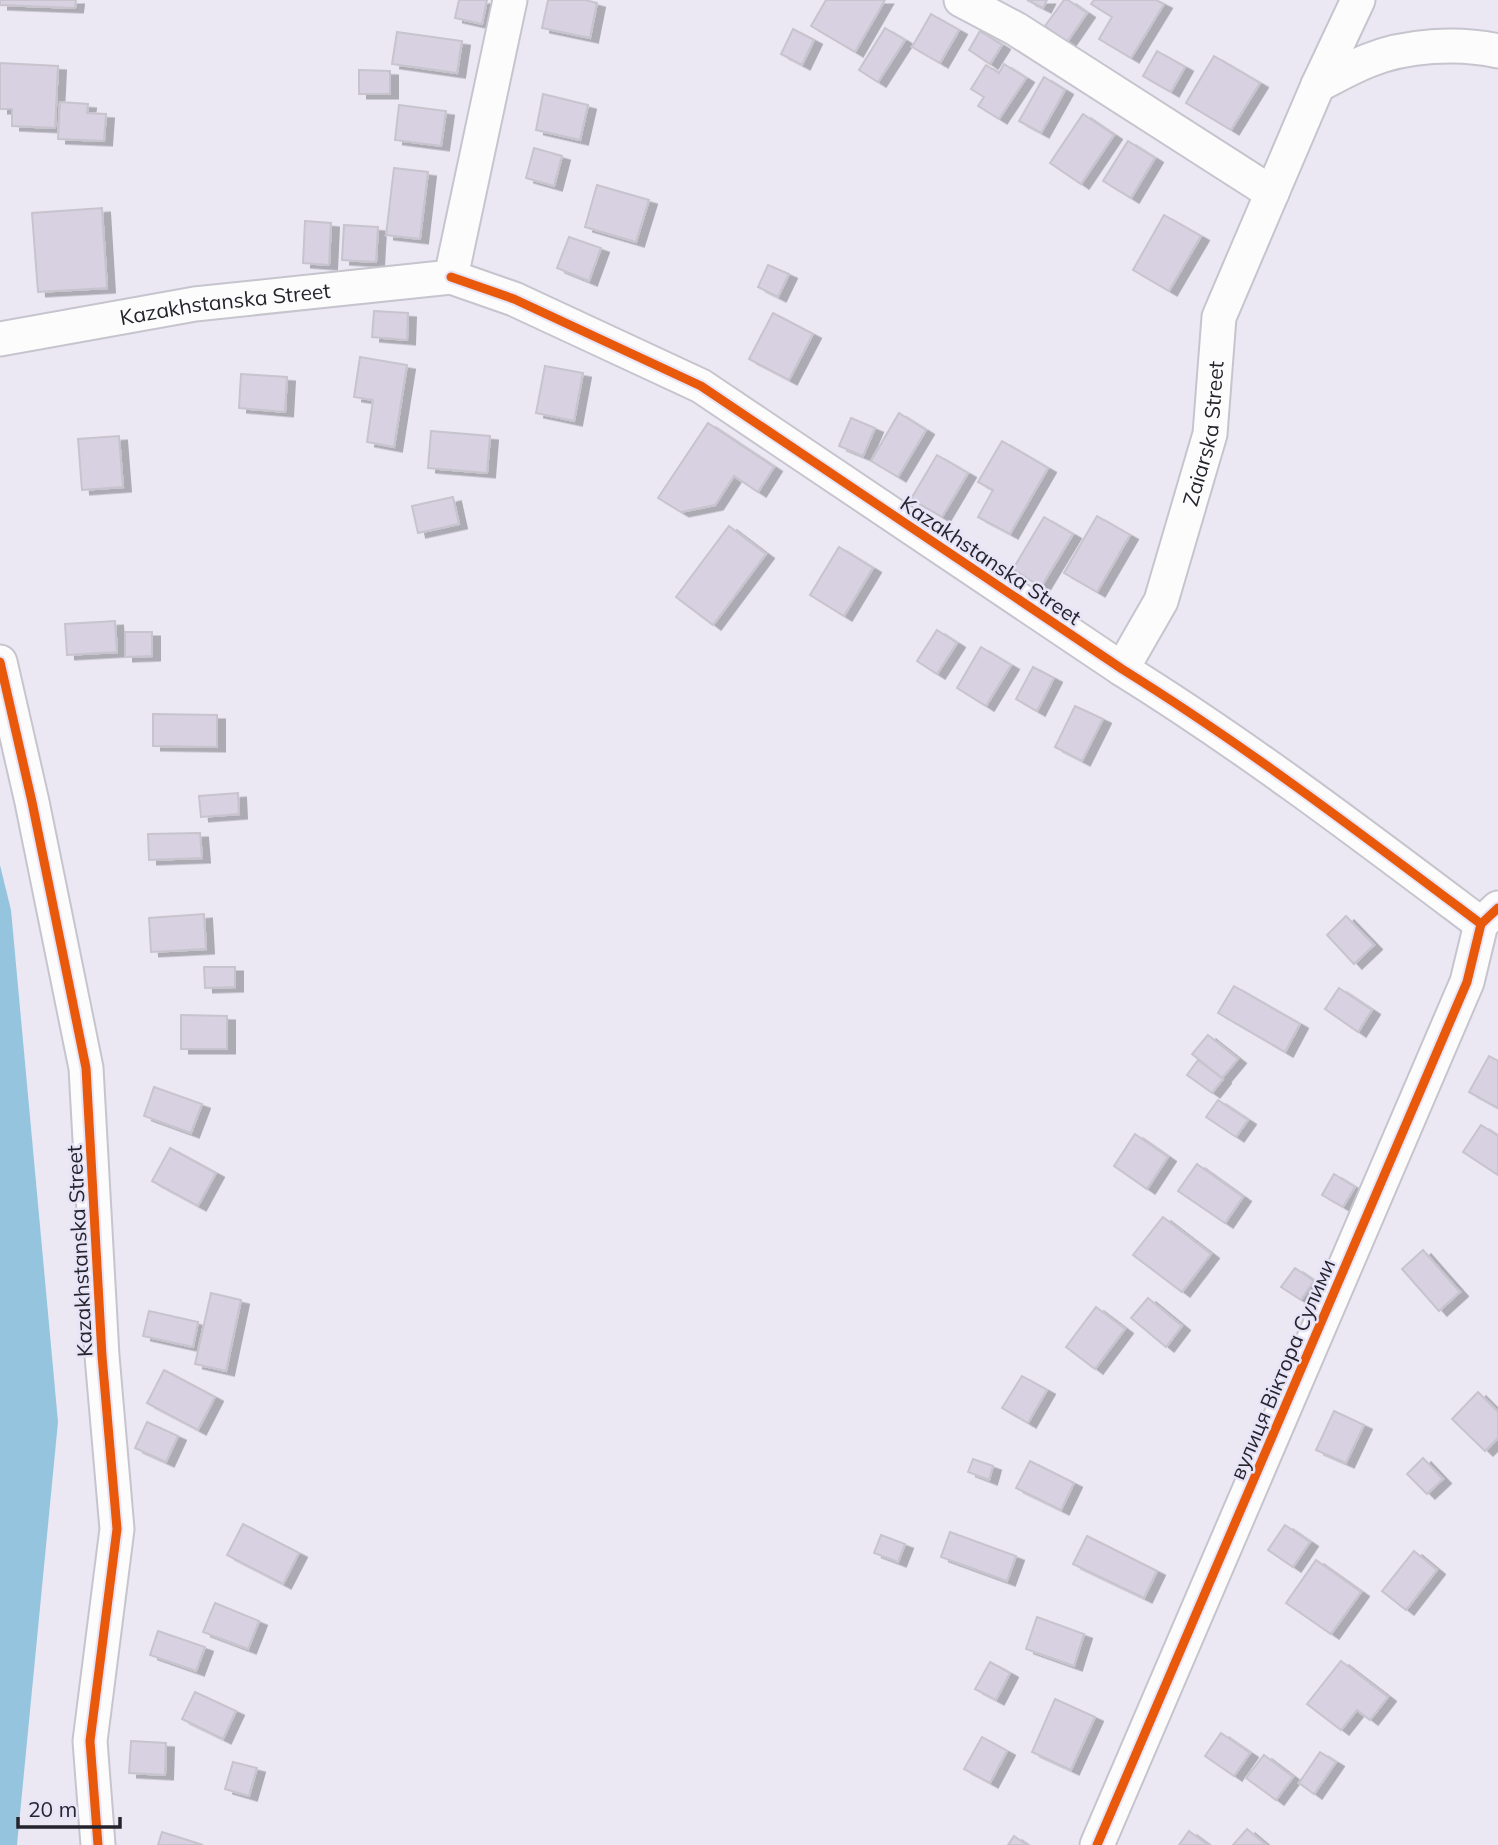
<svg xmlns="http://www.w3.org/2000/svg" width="1498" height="1845" viewBox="0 0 1498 1845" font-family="Mulish,sans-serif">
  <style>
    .water { fill: #95c5de }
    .building { fill: #d7d1e1; stroke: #c7c4cd; stroke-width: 2; filter: url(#shadow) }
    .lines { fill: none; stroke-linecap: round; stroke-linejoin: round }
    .minor-casing { stroke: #c6c4cd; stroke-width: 37 }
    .minor { stroke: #fcfcfd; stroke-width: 33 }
    .cycleway-casing { stroke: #e8e4f8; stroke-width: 13 }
    .cycleway { stroke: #e8590c; stroke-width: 9 }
    .labels { text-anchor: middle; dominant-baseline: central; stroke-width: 5; stroke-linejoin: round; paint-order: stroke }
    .street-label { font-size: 21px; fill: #25232b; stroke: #e8e4f8 }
  </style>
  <defs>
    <filter id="shadow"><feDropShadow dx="8" dy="4.5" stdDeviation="0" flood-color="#0004"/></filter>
  </defs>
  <rect width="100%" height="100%" fill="#ebe8f4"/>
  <!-- water -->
  <path class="water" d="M 0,865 L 11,910 L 58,1422 L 17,1845 L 0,1845 Z"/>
  <!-- building -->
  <g class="building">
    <path d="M 0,0 L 76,0 L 75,8 L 0,5 Z"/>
    <path d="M 459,0 L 487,0 L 482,24 L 455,18 Z"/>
    <path d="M 548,0 L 585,0 L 597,3 L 590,38 L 542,28 Z"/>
    <path d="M 826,0 L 885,0 L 855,52 L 811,26 Z"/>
    <path d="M 1027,0 L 1047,0 L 1043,8 Z"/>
    <path d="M 1064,0 L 1068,0 L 1087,13 L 1067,42 L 1045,26 Z"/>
    <path d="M 1094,0 L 1156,0 L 1164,4 L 1131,58 L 1099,39 L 1112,17 L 1091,4 Z"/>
    <path d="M 931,14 L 959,30 L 940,63 L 912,47 Z"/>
    <path d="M 885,28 L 905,40 L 878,82 L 859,70 Z"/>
    <path d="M 793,29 L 814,40 L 802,65 L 781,54 Z"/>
    <path d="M 980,31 L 1002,45 L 990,64 L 969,50 Z"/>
    <path d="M 397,32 L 462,41 L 457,73 L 392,64 Z"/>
    <path d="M 1157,51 L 1185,67 L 1171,92 L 1143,76 Z"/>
    <path d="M 1214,56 L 1260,83 L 1231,130 L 1186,103 Z"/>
    <path d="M 0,63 L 58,66 L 55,128 L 12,126 L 12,109 L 0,109 Z"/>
    <path d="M 1004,64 L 1026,78 L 999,119 L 978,106 L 984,97 L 971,89 L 986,65 L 999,73 Z"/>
    <path d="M 359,70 L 390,71 L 390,94 L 359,94 Z"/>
    <path d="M 1044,77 L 1065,90 L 1041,133 L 1019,121 Z"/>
    <path d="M 543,94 L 588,105 L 580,140 L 536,130 Z"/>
    <path d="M 60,102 L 88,104 L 87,113 L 106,114 L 104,141 L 58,139 Z"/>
    <path d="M 399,105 L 446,111 L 441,146 L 395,140 Z"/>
    <path d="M 1083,114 L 1114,135 L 1081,184 L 1050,163 Z"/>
    <path d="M 1128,141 L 1155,158 L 1131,198 L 1103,181 Z"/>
    <path d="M 534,148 L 562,156 L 554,186 L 526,178 Z"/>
    <path d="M 394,168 L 428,172 L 420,239 L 386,235 Z"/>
    <path d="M 597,185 L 649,200 L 636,242 L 585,227 Z"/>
    <path d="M 102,208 L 107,288 L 38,292 L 32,213 Z"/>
    <path d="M 1164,215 L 1201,236 L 1169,291 L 1133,270 Z"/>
    <path d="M 305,221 L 331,223 L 329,265 L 303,263 Z"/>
    <path d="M 344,225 L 378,227 L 376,262 L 342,260 Z"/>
    <path d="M 569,237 L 601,248 L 589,281 L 557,268 Z"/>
    <path d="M 768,265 L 789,274 L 778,297 L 758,287 Z"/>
    <path d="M 374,311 L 408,313 L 407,340 L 372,337 Z"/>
    <path d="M 773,313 L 813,334 L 789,380 L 749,359 Z"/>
    <path d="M 360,357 L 407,365 L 394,447 L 367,442 L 373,400 L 354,397 Z"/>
    <path d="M 545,366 L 583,373 L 574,421 L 536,413 Z"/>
    <path d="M 241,374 L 287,377 L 285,412 L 239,408 Z"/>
    <path d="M 899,413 L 926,430 L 898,477 L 871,461 Z"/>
    <path d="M 851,418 L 875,428 L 863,456 L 839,446 Z"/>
    <path d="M 708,423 L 774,467 L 758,492 L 734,476 L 715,505 L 681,512 L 658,498 Z"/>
    <path d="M 431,431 L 490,436 L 487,473 L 428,468 Z"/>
    <path d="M 119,436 L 123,487 L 82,490 L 78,439 Z"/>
    <path d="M 1002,441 L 1048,468 L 1010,534 L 978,517 L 993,490 L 978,482 Z"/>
    <path d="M 937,455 L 968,473 L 942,517 L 911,499 Z"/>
    <path d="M 453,497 L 459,524 L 418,533 L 412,506 Z"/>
    <path d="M 1097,516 L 1130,535 L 1097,592 L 1064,573 Z"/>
    <path d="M 1044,517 L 1073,534 L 1041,587 L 1013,569 Z"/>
    <path d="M 729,526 L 766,554 L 713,625 L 676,597 Z"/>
    <path d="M 839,547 L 873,568 L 844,616 L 810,595 Z"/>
    <path d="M 115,621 L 117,652 L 67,655 L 65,624 Z"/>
    <path d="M 937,630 L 957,643 L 937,674 L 917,661 Z"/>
    <path d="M 125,632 L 152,632 L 152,656 L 125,657 Z"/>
    <path d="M 981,647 L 1011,665 L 986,706 L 957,688 Z"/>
    <path d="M 1033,667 L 1054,678 L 1037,711 L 1016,699 Z"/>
    <path d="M 1075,706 L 1103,719 L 1082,761 L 1055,747 Z"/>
    <path d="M 153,714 L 217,715 L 217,747 L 153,746 Z"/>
    <path d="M 238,793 L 239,814 L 201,817 L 199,796 Z"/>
    <path d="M 200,833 L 202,858 L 149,860 L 148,834 Z"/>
    <path d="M 204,914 L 206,949 L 151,952 L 149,918 Z"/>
    <path d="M 1346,916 L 1374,945 L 1354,964 L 1327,935 Z"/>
    <path d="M 204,967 L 235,967 L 235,987 L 205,988 Z"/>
    <path d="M 1234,986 L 1300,1024 L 1285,1052 L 1218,1013 Z"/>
    <path d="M 1339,988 L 1372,1010 L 1358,1032 L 1325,1009 Z"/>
    <path d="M 181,1015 L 227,1016 L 227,1049 L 181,1049 Z"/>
    <path d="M 1208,1035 L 1238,1059 L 1222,1078 L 1192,1054 Z"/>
    <path d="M 1489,1056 L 1498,1061 L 1498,1108 L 1469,1092 Z"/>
    <path d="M 1198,1060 L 1223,1079 L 1212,1093 L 1187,1075 Z"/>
    <path d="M 154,1087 L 202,1104 L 191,1133 L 144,1116 Z"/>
    <path d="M 1218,1100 L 1248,1120 L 1236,1137 L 1206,1117 Z"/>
    <path d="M 1481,1125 L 1498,1136 L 1498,1175 L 1463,1152 Z"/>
    <path d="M 1135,1134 L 1168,1157 L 1147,1189 L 1114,1166 Z"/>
    <path d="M 170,1148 L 216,1173 L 198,1206 L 152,1181 Z"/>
    <path d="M 1197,1164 L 1243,1197 L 1225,1223 L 1178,1191 Z"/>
    <path d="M 1334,1174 L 1355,1187 L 1343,1207 L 1322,1195 Z"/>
    <path d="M 1163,1217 L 1211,1254 L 1182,1292 L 1133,1255 Z"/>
    <path d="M 1423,1250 L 1460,1292 L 1439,1311 L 1402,1269 Z"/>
    <path d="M 1295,1268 L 1314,1281 L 1301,1300 L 1281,1287 Z"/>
    <path d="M 211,1293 L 241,1300 L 226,1371 L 195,1364 Z"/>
    <path d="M 1148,1298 L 1182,1326 L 1166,1347 L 1131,1318 Z"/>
    <path d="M 1096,1307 L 1125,1329 L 1095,1369 L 1066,1347 Z"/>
    <path d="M 149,1311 L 198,1322 L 193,1347 L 143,1336 Z"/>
    <path d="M 164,1370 L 215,1397 L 198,1430 L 147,1403 Z"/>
    <path d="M 1022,1376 L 1047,1390 L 1028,1423 L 1002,1408 Z"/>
    <path d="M 1478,1392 L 1498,1412 L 1498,1438 L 1485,1451 L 1452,1419 Z"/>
    <path d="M 1334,1411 L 1364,1425 L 1346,1463 L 1316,1450 Z"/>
    <path d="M 147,1422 L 178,1436 L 166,1462 L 135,1448 Z"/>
    <path d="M 1423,1458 L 1443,1479 L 1427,1494 L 1407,1474 Z"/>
    <path d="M 973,1459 L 993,1466 L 989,1480 L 968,1472 Z"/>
    <path d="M 1030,1461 L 1074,1483 L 1061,1510 L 1016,1488 Z"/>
    <path d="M 243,1524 L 299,1553 L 283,1584 L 227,1555 Z"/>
    <path d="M 1285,1525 L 1310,1542 L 1293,1567 L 1268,1550 Z"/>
    <path d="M 950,1532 L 1016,1556 L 1007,1581 L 941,1557 Z"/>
    <path d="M 881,1535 L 905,1544 L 898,1562 L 874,1553 Z"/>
    <path d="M 1087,1536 L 1157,1571 L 1144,1598 L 1073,1564 Z"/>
    <path d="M 1414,1551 L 1437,1570 L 1406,1610 L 1382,1591 Z"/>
    <path d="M 1316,1560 L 1361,1592 L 1331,1634 L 1286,1603 Z"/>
    <path d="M 215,1603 L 259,1621 L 248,1649 L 203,1632 Z"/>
    <path d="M 1037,1617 L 1084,1634 L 1074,1666 L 1026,1649 Z"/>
    <path d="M 158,1631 L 205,1647 L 196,1671 L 150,1655 Z"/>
    <path d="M 1341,1661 L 1388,1697 L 1370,1720 L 1357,1710 L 1341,1730 L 1307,1704 Z"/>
    <path d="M 990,1662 L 1010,1673 L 996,1700 L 975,1689 Z"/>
    <path d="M 195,1692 L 236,1711 L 223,1739 L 182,1719 Z"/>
    <path d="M 1055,1699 L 1095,1717 L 1071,1770 L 1032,1752 Z"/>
    <path d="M 1221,1733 L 1250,1753 L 1234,1776 L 1205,1756 Z"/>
    <path d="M 982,1737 L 1007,1751 L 990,1783 L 964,1769 Z"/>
    <path d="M 131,1741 L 166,1743 L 165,1775 L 129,1773 Z"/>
    <path d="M 1320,1752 L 1336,1762 L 1314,1794 L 1299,1783 Z"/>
    <path d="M 1264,1755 L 1293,1777 L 1276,1800 L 1246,1778 Z"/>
    <path d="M 233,1762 L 257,1768 L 249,1796 L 225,1789 Z"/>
    <path d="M 1247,1829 L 1266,1845 L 1233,1845 Z"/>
    <path d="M 1189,1831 L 1208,1845 L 1179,1845 Z"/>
    <path d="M 162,1832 L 203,1845 L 158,1845 Z"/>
    <path d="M 1014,1836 L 1027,1845 L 1008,1845 Z"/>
  </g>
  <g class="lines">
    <!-- minor casing -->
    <g class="minor-casing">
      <g id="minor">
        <path d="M 961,0 L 1016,29 L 1272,193"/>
        <path d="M 1318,85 C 1334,77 1350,68 1367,61 C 1405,45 1459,42 1498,51"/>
        <path d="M 451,277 L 514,299 L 701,386 L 1122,669 C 1246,746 1364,836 1481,924"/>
        <path id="s1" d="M 0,339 L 195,304 L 451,277 L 510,0"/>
        <path d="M 0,662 L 32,802 L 86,1068 L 102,1356 L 117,1529 L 90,1741 L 98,1845"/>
        <path id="s2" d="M 1122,669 L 1161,601 L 1210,434 L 1219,317 L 1318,85 L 1358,0"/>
        <path d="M 1097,1845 L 1467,982 L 1481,924 L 1498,908"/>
      </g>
    </g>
    <!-- minor -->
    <use href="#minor" class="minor"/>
    <!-- cycleway casing -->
    <g class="cycleway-casing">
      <g id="cycleway">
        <path d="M 451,277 L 514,299 L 701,386 L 1122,669 C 1246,746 1364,836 1481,924"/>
        <path d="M 0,662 L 32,802 L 86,1068 L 102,1356 L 117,1529 L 90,1741 L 98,1845"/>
        <path d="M 1097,1845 L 1467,982 L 1481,924 L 1498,908"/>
      </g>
    </g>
    <!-- cycleway -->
    <use href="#cycleway" class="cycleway"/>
  </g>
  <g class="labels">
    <!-- street labels -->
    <g class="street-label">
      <text stroke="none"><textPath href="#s1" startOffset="228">Kazakhstanska Street</textPath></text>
      <text stroke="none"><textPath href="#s2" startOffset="252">Zaiarska Street</textPath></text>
      <text transform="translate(991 560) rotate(34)">Kazakhstanska Street</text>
      <text transform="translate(79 1251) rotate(-93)">Kazakhstanska Street</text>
      <text transform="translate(1282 1369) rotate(-67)">вулиця Віктора Сулими</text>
    </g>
  </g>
  <!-- scale -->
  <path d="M18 1817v10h102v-10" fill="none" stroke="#25232b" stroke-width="3.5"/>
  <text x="28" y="1817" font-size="21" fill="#25232b" stroke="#e8e4f8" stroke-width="5" paint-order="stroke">20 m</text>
</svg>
